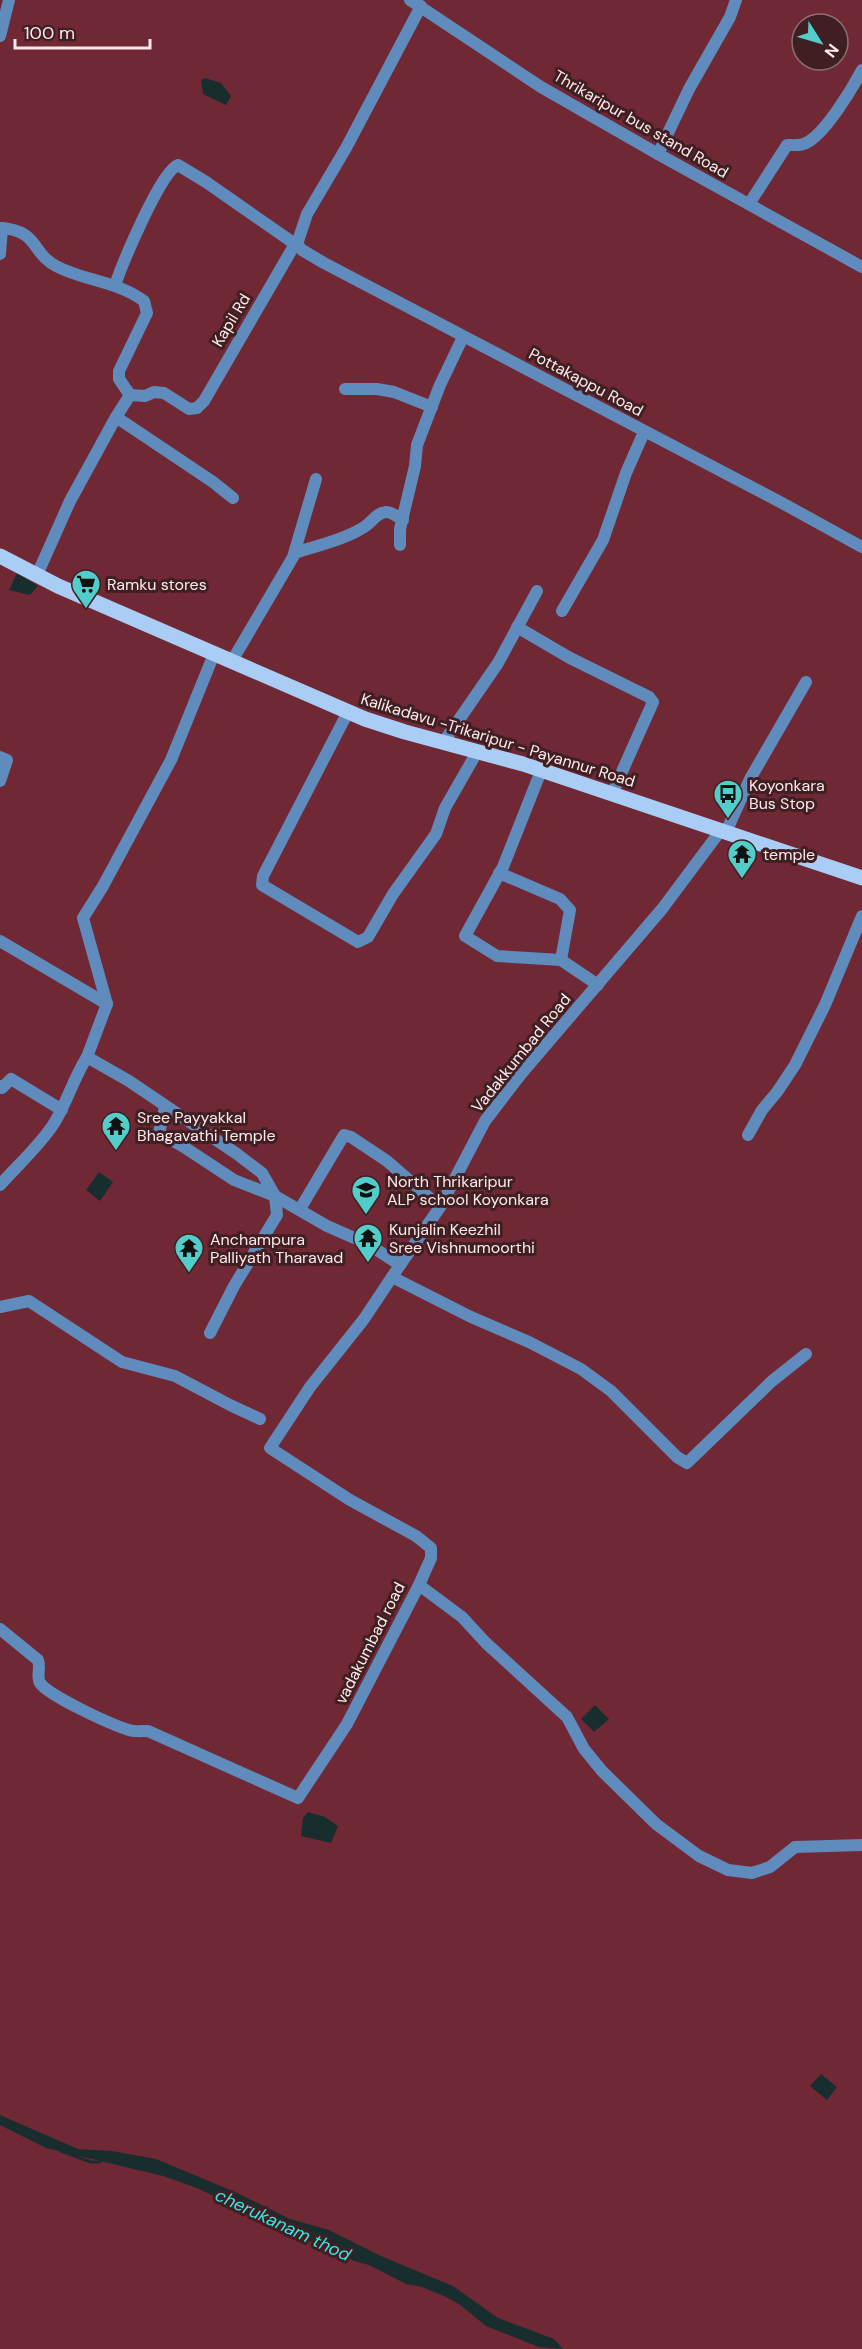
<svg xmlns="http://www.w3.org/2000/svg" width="862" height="2349" viewBox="0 0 862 2349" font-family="'DM Sans',sans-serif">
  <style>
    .water { fill: #182e2e }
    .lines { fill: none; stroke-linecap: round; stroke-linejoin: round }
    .stream { stroke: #182e2e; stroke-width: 3 }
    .minor { stroke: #5f8bbd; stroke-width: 12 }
    .major { stroke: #aacdf6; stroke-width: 15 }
    .labels { text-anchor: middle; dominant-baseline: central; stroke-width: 6; stroke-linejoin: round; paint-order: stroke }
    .street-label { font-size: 16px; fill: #fce9eb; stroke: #401f23 }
    .poi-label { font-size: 16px; fill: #fce9eb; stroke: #401f23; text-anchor: start }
    .water-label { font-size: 18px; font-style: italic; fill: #33eae7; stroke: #401f23 }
  </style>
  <rect width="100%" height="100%" fill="#702834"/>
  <!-- water -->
  <g class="water">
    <path d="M 205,78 L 221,83 L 231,96 L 226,105 L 203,94 L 201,80 Z"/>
    <path d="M 17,573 L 38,586 L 30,595 L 9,590 Z"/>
    <path d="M 99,1172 L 113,1182 L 100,1201 L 86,1190 Z"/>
    <path d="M 595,1705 L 609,1719 L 594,1732 L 581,1719 Z"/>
    <path d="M 308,1812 L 325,1817 L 338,1826 L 331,1843 L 301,1836 L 303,1818 Z"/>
    <path d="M 821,2074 L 837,2087 L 827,2100 L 810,2086 Z"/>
    <path d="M 0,2115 L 78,2149 L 112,2151 L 156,2159 L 235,2192 L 290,2219 L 329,2230 L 381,2256 L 453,2286 L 498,2318 L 554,2339 L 563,2349 L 539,2347 L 486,2326 L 459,2304 L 444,2296 L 422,2287 L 406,2284 L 369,2265 L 354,2261 L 335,2251 L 307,2240 L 197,2188 L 163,2176 L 46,2148 L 0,2125 Z"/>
  </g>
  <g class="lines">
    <!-- stream -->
    <path class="stream" d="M 61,2151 L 91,2162 L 100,2162"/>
    <!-- minor -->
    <g class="minor">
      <path d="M 410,0 L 541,87 L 658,154 L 862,267"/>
      <path d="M 0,36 L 9,0"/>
      <path d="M 658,154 L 689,89 L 730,17 L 736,0"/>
      <path d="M 749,204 L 787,145 C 793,145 801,146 806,143 C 825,134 852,89 862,70"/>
      <path d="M 0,228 C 39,230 31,253 56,266 C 84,281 117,281 144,301 L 147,313 L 119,371 L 119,379 L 130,395"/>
      <path d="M 297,244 L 302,250 L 324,263 L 782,503 L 862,547"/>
      <path d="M 0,254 L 2,228"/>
      <path d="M 115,285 C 122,265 161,170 178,165 L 206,182 L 295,244"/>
      <path d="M 345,389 L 377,389 L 394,392 L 432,407"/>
      <path d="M 116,417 L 213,482 L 233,498"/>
      <path d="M 400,545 L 400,529 L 415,466 L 417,445 L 440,385 L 463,337"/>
      <path d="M 295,553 C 316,546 350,538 367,525 C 373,520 377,513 386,512 C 392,512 398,517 403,520"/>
      <path d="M 37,575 L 70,501 L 116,417 L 130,395 L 145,396 L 154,392 L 164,393 L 189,409 L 197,408 L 204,401 L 295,244 L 297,244 L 307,214 L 346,148 L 421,6"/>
      <path d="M 562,611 L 603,540 L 626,473 L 644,432"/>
      <path d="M 517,627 L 570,658 L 649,697 L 653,702 L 612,794"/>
      <path d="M 232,661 L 293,557 L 316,479"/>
      <path d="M 348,712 L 263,876 L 262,885 L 358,942 L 368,937 L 393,894 L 436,834 L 445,808 L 477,752"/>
      <path d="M 443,743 L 498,663 L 537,591"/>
      <path d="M 0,757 L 7,760 L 0,781"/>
      <path d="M 541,771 L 503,867 L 465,936 L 497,956 L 561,960"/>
      <path d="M 726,832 L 750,779 L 806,682"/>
      <path d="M 499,873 L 560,899 L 570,910 L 561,960 L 598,985"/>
      <path d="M 0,941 L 107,1004 L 87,1057 L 129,1081 L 237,1154 L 262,1173 L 275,1196 L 327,1226 L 368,1244 L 400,1265 L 440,1207 L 485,1121 L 521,1074 L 662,909 L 721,830"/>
      <path d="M 107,1004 L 83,918 L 103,886 L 171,760 L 214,654"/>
      <path d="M 0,1086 L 2,1088 L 11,1079 L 62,1110"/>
      <path d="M 165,1107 L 159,1133 L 184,1147 L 234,1180 L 275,1196 L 277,1215 L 234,1286 L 210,1333"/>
      <path d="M 748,1135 L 762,1110 L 777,1092 L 795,1065 L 825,1005 L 862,916"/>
      <path d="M 0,1185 C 17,1166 39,1146 53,1125 C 67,1103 73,1079 87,1057"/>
      <path d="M 300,1209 L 344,1135 L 351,1137 L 387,1161 L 440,1207"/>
      <path d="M 392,1277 L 471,1317 L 529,1342 L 581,1369 L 611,1391 L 677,1457 L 687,1463 L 772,1381 L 806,1354"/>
      <path d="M 0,1307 L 29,1301 L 122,1362 L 175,1376 L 230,1405 L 260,1419"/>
      <path d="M 419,1585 L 462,1617 L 486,1643 L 567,1717 L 584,1749 L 602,1771 L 656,1824 L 699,1856 L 728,1870 L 752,1873 L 770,1867 L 795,1847 L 862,1845"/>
      <path d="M 0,1629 L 38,1660 C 41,1668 36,1676 40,1683 C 49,1696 112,1725 129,1730 C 134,1732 142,1731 148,1731 L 298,1798 L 347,1724 L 419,1585 L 431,1558 L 431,1548 L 416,1536 L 350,1500 L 270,1448 L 310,1387 L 364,1319 L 400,1265"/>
    </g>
    <!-- major -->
    <path class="major" d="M 0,556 L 58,586 L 365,719 L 405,732 L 523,764 L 862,878"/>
  </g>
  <!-- icons -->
  <defs>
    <g id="supermarket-pin" transform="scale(1.5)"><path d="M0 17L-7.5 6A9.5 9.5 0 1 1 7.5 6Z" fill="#53cdca" stroke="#401f23"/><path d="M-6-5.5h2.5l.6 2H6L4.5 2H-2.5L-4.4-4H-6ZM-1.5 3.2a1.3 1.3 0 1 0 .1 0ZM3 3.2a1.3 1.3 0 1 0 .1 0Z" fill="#111"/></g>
    <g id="bus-pin" transform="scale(1.5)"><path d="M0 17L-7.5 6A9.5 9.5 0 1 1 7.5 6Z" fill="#53cdca" stroke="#401f23"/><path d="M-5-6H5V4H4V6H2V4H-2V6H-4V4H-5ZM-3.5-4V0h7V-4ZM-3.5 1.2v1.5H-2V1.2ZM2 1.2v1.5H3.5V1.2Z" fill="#111"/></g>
    <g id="temple-pin" transform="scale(1.5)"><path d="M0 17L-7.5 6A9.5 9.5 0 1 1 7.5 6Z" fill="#53cdca" stroke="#401f23"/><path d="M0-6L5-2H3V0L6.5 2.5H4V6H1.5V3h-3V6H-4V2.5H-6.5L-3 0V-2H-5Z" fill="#111"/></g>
    <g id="school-pin" transform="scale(1.5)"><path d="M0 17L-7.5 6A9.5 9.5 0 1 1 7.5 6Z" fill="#53cdca" stroke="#401f23"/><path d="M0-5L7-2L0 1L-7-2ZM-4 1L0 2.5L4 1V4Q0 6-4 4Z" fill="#111"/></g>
  </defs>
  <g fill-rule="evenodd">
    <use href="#supermarket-pin" x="86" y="584"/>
    <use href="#bus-pin" x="728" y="794"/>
    <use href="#temple-pin" x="742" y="854"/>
    <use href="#temple-pin" x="116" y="1126"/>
    <use href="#school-pin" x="366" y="1190"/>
    <use href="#temple-pin" x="368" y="1238"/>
    <use href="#temple-pin" x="189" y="1248"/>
  </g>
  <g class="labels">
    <!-- street labels -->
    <g class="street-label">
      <text transform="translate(641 124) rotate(30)">Thrikaripur bus stand Road</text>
      <text transform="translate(231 320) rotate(-59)">Kapil Rd</text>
      <text transform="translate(586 382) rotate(28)">Pottakappu Road</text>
      <text transform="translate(498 740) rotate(17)">Kalikadavu -Trikaripur - Payannur Road</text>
      <text transform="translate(521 1053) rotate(-51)">Vadakkumbad Road</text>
      <text transform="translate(370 1643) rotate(-63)">vadakumbad road</text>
    </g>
    <!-- poi labels -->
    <g class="poi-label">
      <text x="107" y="584">Ramku stores</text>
      <text x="749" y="785">Koyonkara<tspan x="749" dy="18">Bus Stop</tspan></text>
      <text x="763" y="854">temple</text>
      <text x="137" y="1117">Sree Payyakkal<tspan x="137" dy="18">Bhagavathi Temple</tspan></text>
      <text x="387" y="1181">North Thrikaripur<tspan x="387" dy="18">ALP school Koyonkara</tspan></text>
      <text x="389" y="1229">Kunjalin Keezhil<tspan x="389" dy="18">Sree Vishnumoorthi</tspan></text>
      <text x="210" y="1239">Anchampura<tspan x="210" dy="18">Palliyath Tharavad</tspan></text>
    </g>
    <!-- water labels -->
    <g class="water-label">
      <text transform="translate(283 2225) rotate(25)">cherukanam thod</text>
    </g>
  </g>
  <!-- north arrow -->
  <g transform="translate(820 42) rotate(127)"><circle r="28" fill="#401f23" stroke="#8b7073" stroke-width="1.5"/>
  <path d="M0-4.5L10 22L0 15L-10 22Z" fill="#53cdca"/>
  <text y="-9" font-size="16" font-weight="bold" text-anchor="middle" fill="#fce9eb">N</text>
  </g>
  <!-- scale -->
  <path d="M15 39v9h135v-9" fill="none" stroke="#fce9eb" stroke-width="3"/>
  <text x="24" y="39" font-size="18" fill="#fce9eb" stroke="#401f23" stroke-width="4.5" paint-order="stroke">100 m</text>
</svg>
